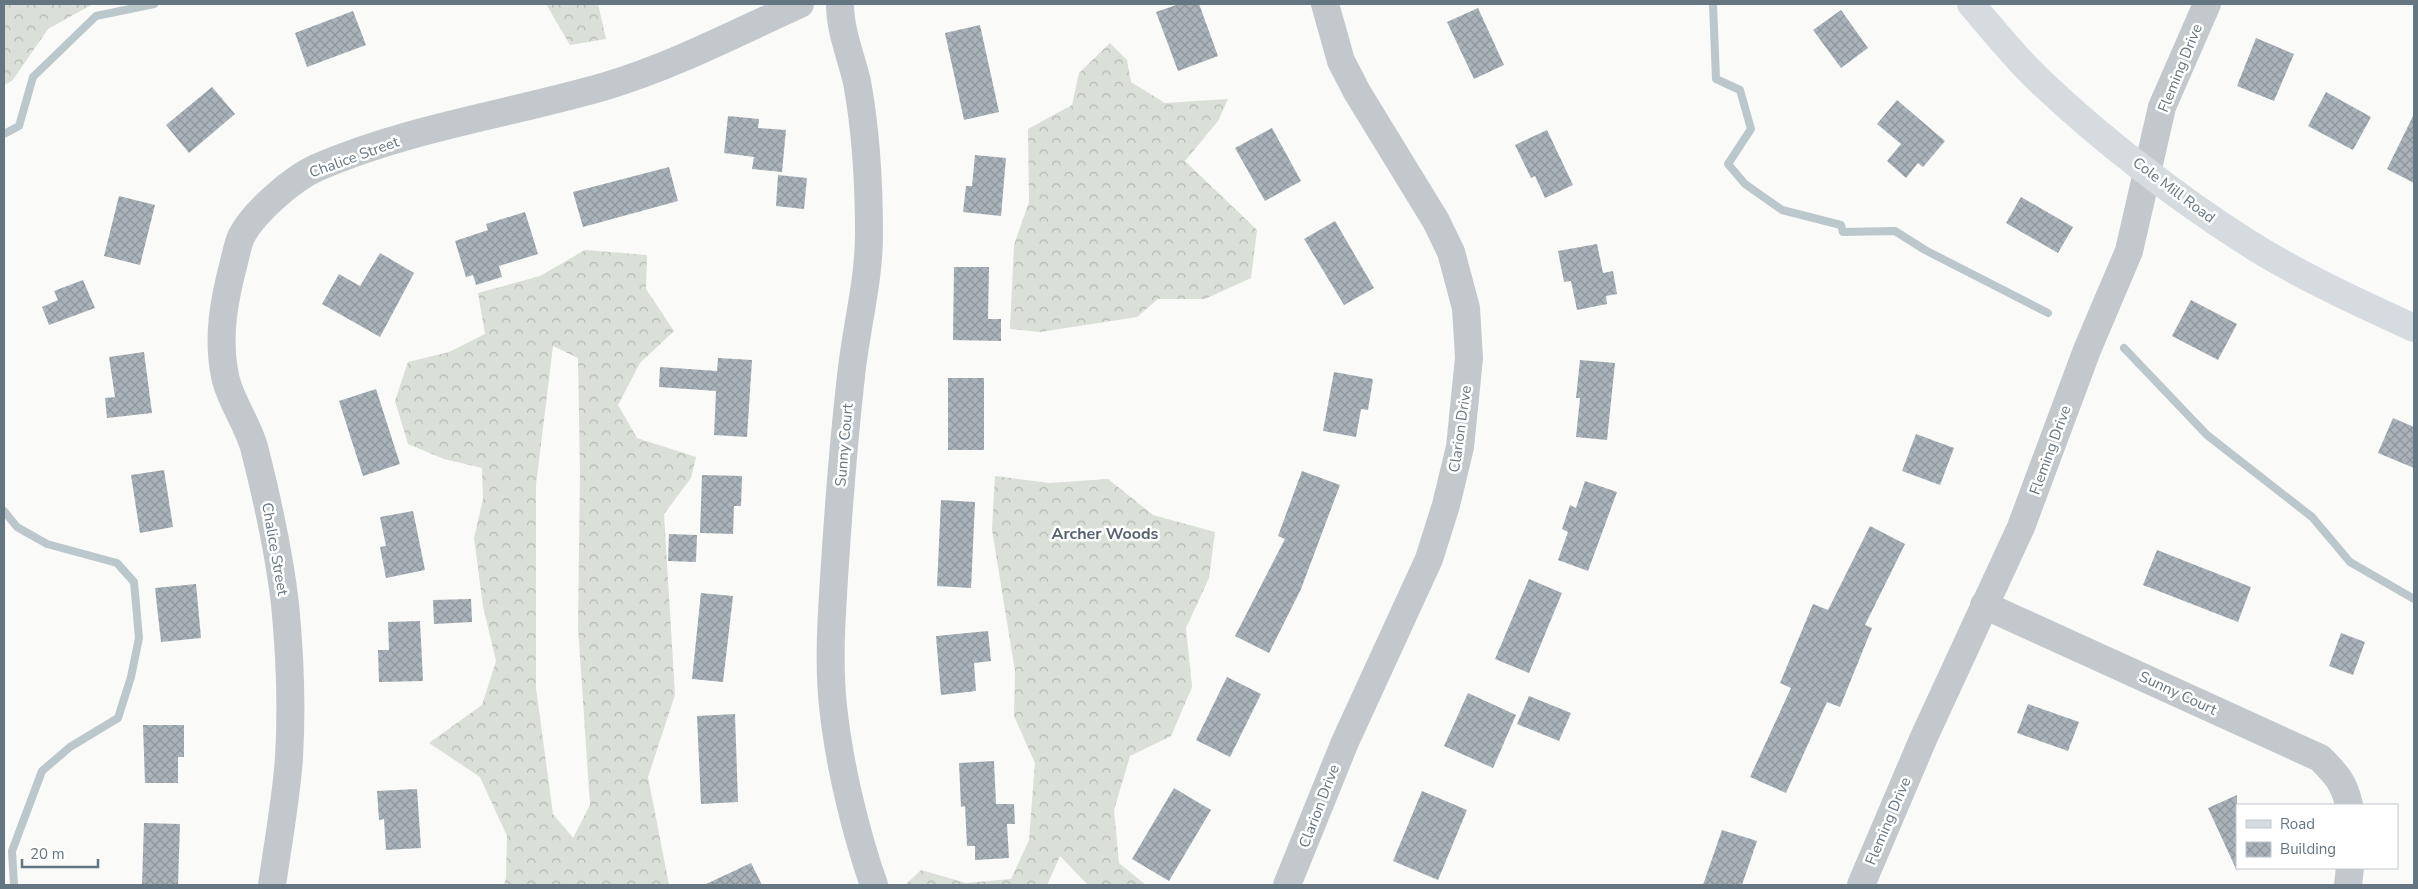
<svg xmlns="http://www.w3.org/2000/svg" width="2418" height="889" viewBox="0 0 2418 889" font-family="'Nunito Sans',sans-serif">
  <style>
    .forest { fill: url(#forest-crowns); fill-rule: evenodd }
    .lines { fill: none; stroke-linecap: round; stroke-linejoin: round }
    .stream { stroke: #bbc7cb; stroke-width: 8 }
    .building { fill: url(#building-cross-hatch) }
    .street { stroke: #c3c8cc; stroke-width: 28 }
    .secondary { stroke: #d6dbdf; stroke-width: 28 }
    .labels { text-anchor: middle; dominant-baseline: central; stroke-width: 5; stroke-linejoin: round; paint-order: stroke }
    .street-label { font-size: 15px; fill: #657683; stroke: #fff }
    .neighbourhood-label { font-size: 16px; font-weight: bold; fill: #57646e; stroke: #fff }
  </style>
  <defs>
    <pattern id="forest-crowns" width="20" height="18" patternUnits="userSpaceOnUse" patternTransform="scale(1.25)"><rect width="20" height="18" fill="#dadfd7"/><path d="M2 6a3 3 0 1 1 6 0M12 15a3 3 0 1 1 6 0" fill="none" stroke="#b4b9b4"/></pattern>
    <pattern id="building-cross-hatch" width="8" height="8" patternUnits="userSpaceOnUse" patternTransform="scale(1.25)"><rect width="8" height="8" fill="#aab3b9"/><path d="M0 0l8 8M0 8l8-8" fill="none" stroke="#8e969c"/></pattern>
  </defs>
  <rect width="100%" height="100%" fill="#fafaf8"/>
  <!-- forest -->
  <g class="forest">
    <path d="M 4,4 L 93,4 L 48,29 L 12,81 L 4,85 Z"/>
    <path d="M 546,4 L 598,4 L 606,39 L 570,45 Z"/>
    <path d="M 1110,43 L 1127,60 L 1131,82 L 1165,103 L 1228,99 L 1218,121 L 1185,161 L 1257,230 L 1251,278 L 1205,299 L 1158,299 L 1137,317 L 1040,332 L 1010,329 L 1014,245 L 1029,202 L 1028,129 L 1072,105 L 1079,73 Z"/>
    <path d="M 585,250 L 647,255 L 646,289 L 674,331 L 640,363 L 618,405 L 637,438 L 696,457 L 691,478 L 664,514 L 675,695 L 648,777 L 669,885 L 504,885 L 506,877 L 507,836 L 480,777 L 429,743 L 482,705 L 496,661 L 483,606 L 474,538 L 483,499 L 482,468 L 444,459 L 408,444 L 395,401 L 408,362 L 449,352 L 485,334 L 478,293 L 540,276 ZM 553,346 L 578,358 L 580,474 L 578,627 L 590,805 L 573,838 L 553,814 L 536,688 L 536,485 Z"/>
    <path d="M 995,476 L 1049,483 L 1108,479 L 1153,515 L 1215,532 L 1209,578 L 1186,628 L 1192,687 L 1171,736 L 1130,756 L 1114,810 L 1119,863 L 1146,885 L 1088,885 L 1060,856 L 1047,885 L 905,885 L 921,870 L 966,883 L 1011,879 L 1029,840 L 1035,763 L 1014,716 L 1015,671 L 992,530 Z"/>
  </g>
  <g class="lines">
    <!-- stream -->
    <g class="stream">
      <path d="M 1713,4 L 1716,79 L 1740,90 L 1751,129 L 1728,164 L 1745,184 L 1782,210 L 1841,225 L 1843,232 L 1895,231 L 1925,250 L 2048,313"/>
      <path d="M 4,134 L 19,126 L 33,77 L 96,16 L 154,4"/>
      <path d="M 2124,348 L 2207,435 L 2312,517 L 2350,562 L 2414,599"/>
      <path d="M 4,511 L 17,527 L 47,544 L 117,563 L 134,582 L 139,638 L 131,677 L 118,718 L 70,747 L 42,771 L 12,851 L 14,885"/>
    </g>
  </g>
  <!-- building -->
  <g class="building">
    <path d="M 1179,4 L 1199,4 L 1218,56 L 1178,71 L 1156,12 Z"/>
    <path d="M 1478,8 L 1504,65 L 1474,79 L 1447,22 Z"/>
    <path d="M 1841,10 L 1868,48 L 1841,68 L 1813,30 Z"/>
    <path d="M 353,11 L 366,45 L 307,67 L 295,33 Z"/>
    <path d="M 980,25 L 999,112 L 964,120 L 945,33 Z"/>
    <path d="M 2256,38 L 2294,54 L 2274,101 L 2237,86 Z"/>
    <path d="M 212,87 L 235,114 L 189,153 L 166,125 Z"/>
    <path d="M 2326,92 L 2371,117 L 2353,150 L 2308,126 Z"/>
    <path d="M 1897,100 L 1945,141 L 1923,167 L 1918,163 L 1906,178 L 1887,161 L 1901,144 L 1877,124 Z"/>
    <path d="M 2414,114 L 2414,183 L 2387,169 Z"/>
    <path d="M 728,116 L 759,119 L 758,128 L 786,130 L 782,172 L 752,169 L 754,157 L 724,153 Z"/>
    <path d="M 1272,128 L 1301,181 L 1265,201 L 1235,148 Z"/>
    <path d="M 1547,130 L 1573,185 L 1545,198 L 1535,176 L 1531,178 L 1515,145 Z"/>
    <path d="M 975,155 L 1006,158 L 1001,216 L 963,212 L 966,186 L 972,186 Z"/>
    <path d="M 669,167 L 678,201 L 583,227 L 573,192 Z"/>
    <path d="M 778,175 L 807,178 L 804,209 L 776,206 Z"/>
    <path d="M 119,196 L 155,205 L 140,265 L 104,256 Z"/>
    <path d="M 2021,197 L 2073,227 L 2058,253 L 2006,223 Z"/>
    <path d="M 525,212 L 538,254 L 499,266 L 502,277 L 476,285 L 473,275 L 466,277 L 455,241 L 488,230 L 486,224 Z"/>
    <path d="M 1335,221 L 1374,288 L 1344,305 L 1304,239 Z"/>
    <path d="M 1597,244 L 1603,273 L 1613,271 L 1617,294 L 1606,296 L 1607,304 L 1577,310 L 1571,281 L 1564,282 L 1558,251 Z"/>
    <path d="M 380,253 L 414,273 L 380,337 L 322,304 L 339,274 L 360,286 Z"/>
    <path d="M 954,267 L 989,267 L 988,319 L 1001,319 L 1001,341 L 953,340 Z"/>
    <path d="M 83,280 L 95,308 L 49,325 L 42,307 L 58,300 L 54,291 Z"/>
    <path d="M 2191,300 L 2237,324 L 2218,360 L 2172,336 Z"/>
    <path d="M 144,352 L 152,413 L 107,418 L 105,398 L 115,397 L 109,357 Z"/>
    <path d="M 718,358 L 752,360 L 747,437 L 714,435 L 716,391 L 659,387 L 660,367 L 717,371 Z"/>
    <path d="M 1580,360 L 1615,363 L 1607,440 L 1576,437 L 1580,398 L 1576,398 Z"/>
    <path d="M 1334,372 L 1373,379 L 1368,410 L 1361,409 L 1356,437 L 1323,431 Z"/>
    <rect x="948" y="378" width="36" height="72"/>
    <path d="M 376,389 L 400,464 L 363,476 L 339,401 Z"/>
    <path d="M 2393,418 L 2414,427 L 2414,468 L 2378,453 Z"/>
    <path d="M 1916,434 L 1954,448 L 1940,485 L 1902,471 Z"/>
    <path d="M 164,470 L 173,527 L 140,533 L 131,475 Z"/>
    <path d="M 1302,471 L 1340,485 L 1301,589 L 1269,653 L 1235,636 L 1285,539 L 1278,536 Z"/>
    <path d="M 702,475 L 742,476 L 741,506 L 734,506 L 733,534 L 700,533 Z"/>
    <path d="M 1585,481 L 1617,492 L 1588,571 L 1558,560 L 1568,532 L 1562,529 L 1570,505 L 1576,508 Z"/>
    <path d="M 941,500 L 975,502 L 971,588 L 937,586 Z"/>
    <path d="M 413,511 L 425,570 L 386,578 L 380,547 L 386,546 L 380,517 Z"/>
    <path d="M 1870,526 L 1905,544 L 1865,625 L 1872,628 L 1840,707 L 1827,702 L 1786,793 L 1750,777 L 1791,688 L 1780,683 L 1813,604 L 1828,610 Z"/>
    <path d="M 669,534 L 697,535 L 696,562 L 668,561 Z"/>
    <path d="M 2157,550 L 2251,587 L 2238,622 L 2143,585 Z"/>
    <path d="M 1529,579 L 1562,593 L 1529,673 L 1495,659 Z"/>
    <path d="M 196,584 L 201,638 L 161,642 L 155,588 Z"/>
    <path d="M 701,593 L 733,596 L 723,682 L 692,679 Z"/>
    <path d="M 471,599 L 472,622 L 434,624 L 433,600 Z"/>
    <path d="M 420,621 L 423,681 L 379,682 L 378,650 L 389,650 L 388,622 Z"/>
    <path d="M 988,631 L 991,661 L 974,663 L 976,691 L 941,695 L 936,636 Z"/>
    <path d="M 2341,633 L 2365,642 L 2353,675 L 2329,666 Z"/>
    <path d="M 1227,677 L 1261,694 L 1230,757 L 1196,740 Z"/>
    <path d="M 1468,693 L 1516,715 L 1493,768 L 1444,746 Z"/>
    <path d="M 1529,696 L 1571,713 L 1559,741 L 1517,724 Z"/>
    <path d="M 2028,704 L 2079,722 L 2068,751 L 2017,733 Z"/>
    <path d="M 735,714 L 738,802 L 701,804 L 697,716 Z"/>
    <path d="M 143,725 L 184,725 L 184,757 L 178,757 L 178,783 L 145,783 Z"/>
    <path d="M 994,761 L 996,804 L 1014,804 L 1015,824 L 1007,824 L 1009,858 L 975,860 L 975,846 L 967,846 L 965,806 L 961,807 L 959,763 Z"/>
    <path d="M 1174,788 L 1211,810 L 1169,881 L 1132,859 Z"/>
    <path d="M 417,789 L 421,848 L 386,850 L 384,819 L 379,820 L 377,791 Z"/>
    <path d="M 1422,791 L 1467,810 L 1438,880 L 1393,861 Z"/>
    <path d="M 2237,795 L 2237,871 L 2208,808 Z"/>
    <path d="M 144,823 L 180,824 L 178,885 L 142,885 Z"/>
    <path d="M 1722,830 L 1757,841 L 1742,885 L 1703,885 Z"/>
    <path d="M 751,863 L 762,885 L 704,885 Z"/>
  </g>
  <g class="lines">
    <!-- street -->
    <g class="street">
      <path d="M 840,4 C 840,31 851,56 857,82 C 866,131 869,184 869,234 C 869,282 856,328 851,376 C 844,438 839,501 835,563 C 832,611 828,659 833,706 C 839,763 855,831 874,885"/>
      <path d="M 1984,605 L 2320,758 C 2336,774 2344,782 2349,805"/>
      <path d="M 272,885 C 278,843 286,800 289,758 C 292,707 290,655 285,604 C 279,552 267,498 254,447 C 247,422 230,401 225,376 C 217,337 224,300 234,262 C 236,254 238,244 241,237 C 253,213 292,179 316,168 C 407,128 510,114 606,86 C 673,66 736,33 800,4"/>
      <path d="M 1287,885 L 1345,742 L 1429,559 L 1446,505 L 1460,447 L 1469,358 L 1466,308 L 1451,252 L 1436,221 L 1357,92 L 1341,61 L 1325,4"/>
      <path d="M 1861,885 L 1924,737 L 2021,527 L 2087,350 L 2129,251 L 2162,107 L 2207,4"/>
      <path d="M 2348,885 L 2350,868"/>
    </g>
    <!-- secondary -->
    <path class="secondary" d="M 1971,4 C 1994,31 2016,59 2042,83 C 2101,139 2176,197 2245,241 C 2298,275 2357,302 2414,328"/>
  </g>
  <g class="labels">
    <!-- street labels -->
    <g class="street-label">
      <text transform="translate(2180 68) rotate(-68)">Fleming Drive</text>
      <text transform="translate(354 157) rotate(-20)">Chalice Street</text>
      <text transform="translate(2174 190) rotate(37)">Cole Mill Road</text>
      <text transform="translate(1460 429) rotate(-82)">Clarion Drive</text>
      <text transform="translate(844 445) rotate(-85)">Sunny Court</text>
      <text transform="translate(2050 450) rotate(-70)">Fleming Drive</text>
      <text transform="translate(275 549) rotate(80)">Chalice Street</text>
      <text transform="translate(2178 693) rotate(25)">Sunny Court</text>
      <text transform="translate(1319 806) rotate(-69)">Clarion Drive</text>
      <text transform="translate(1888 821) rotate(-67)">Fleming Drive</text>
    </g>
    <!-- neighbourhood labels -->
    <g class="neighbourhood-label">
      <text x="1105" y="534">Archer Woods</text>
    </g>
  </g>
  <!-- border -->
  <rect width="2418" height="889" fill="none" stroke="#657683" stroke-width="10"/>
  <!-- legend -->
  <rect x="2236" y="804" width="162" height="65" fill="#ffffff" stroke="#c1c8cd"/>
  <rect x="2246" y="820" width="25" height="8" fill="#d6dbdf" stroke="#c1c8cd"/>
  <text x="2280" y="829" font-size="15" fill="#657683">Road</text>
  <rect x="2246" y="842" width="25" height="15" fill="url(#building-cross-hatch)" stroke="#c1c8cd"/>
  <text x="2280" y="854" font-size="15" fill="#657683">Building</text>
  <!-- scale -->
  <path d="M22 859v8h76v-8" fill="none" stroke="#657683" stroke-width="2.5"/>
  <text x="30" y="859" font-size="15" fill="#657683" stroke="#ffffff" stroke-width="4" paint-order="stroke">20 m</text>
</svg>
